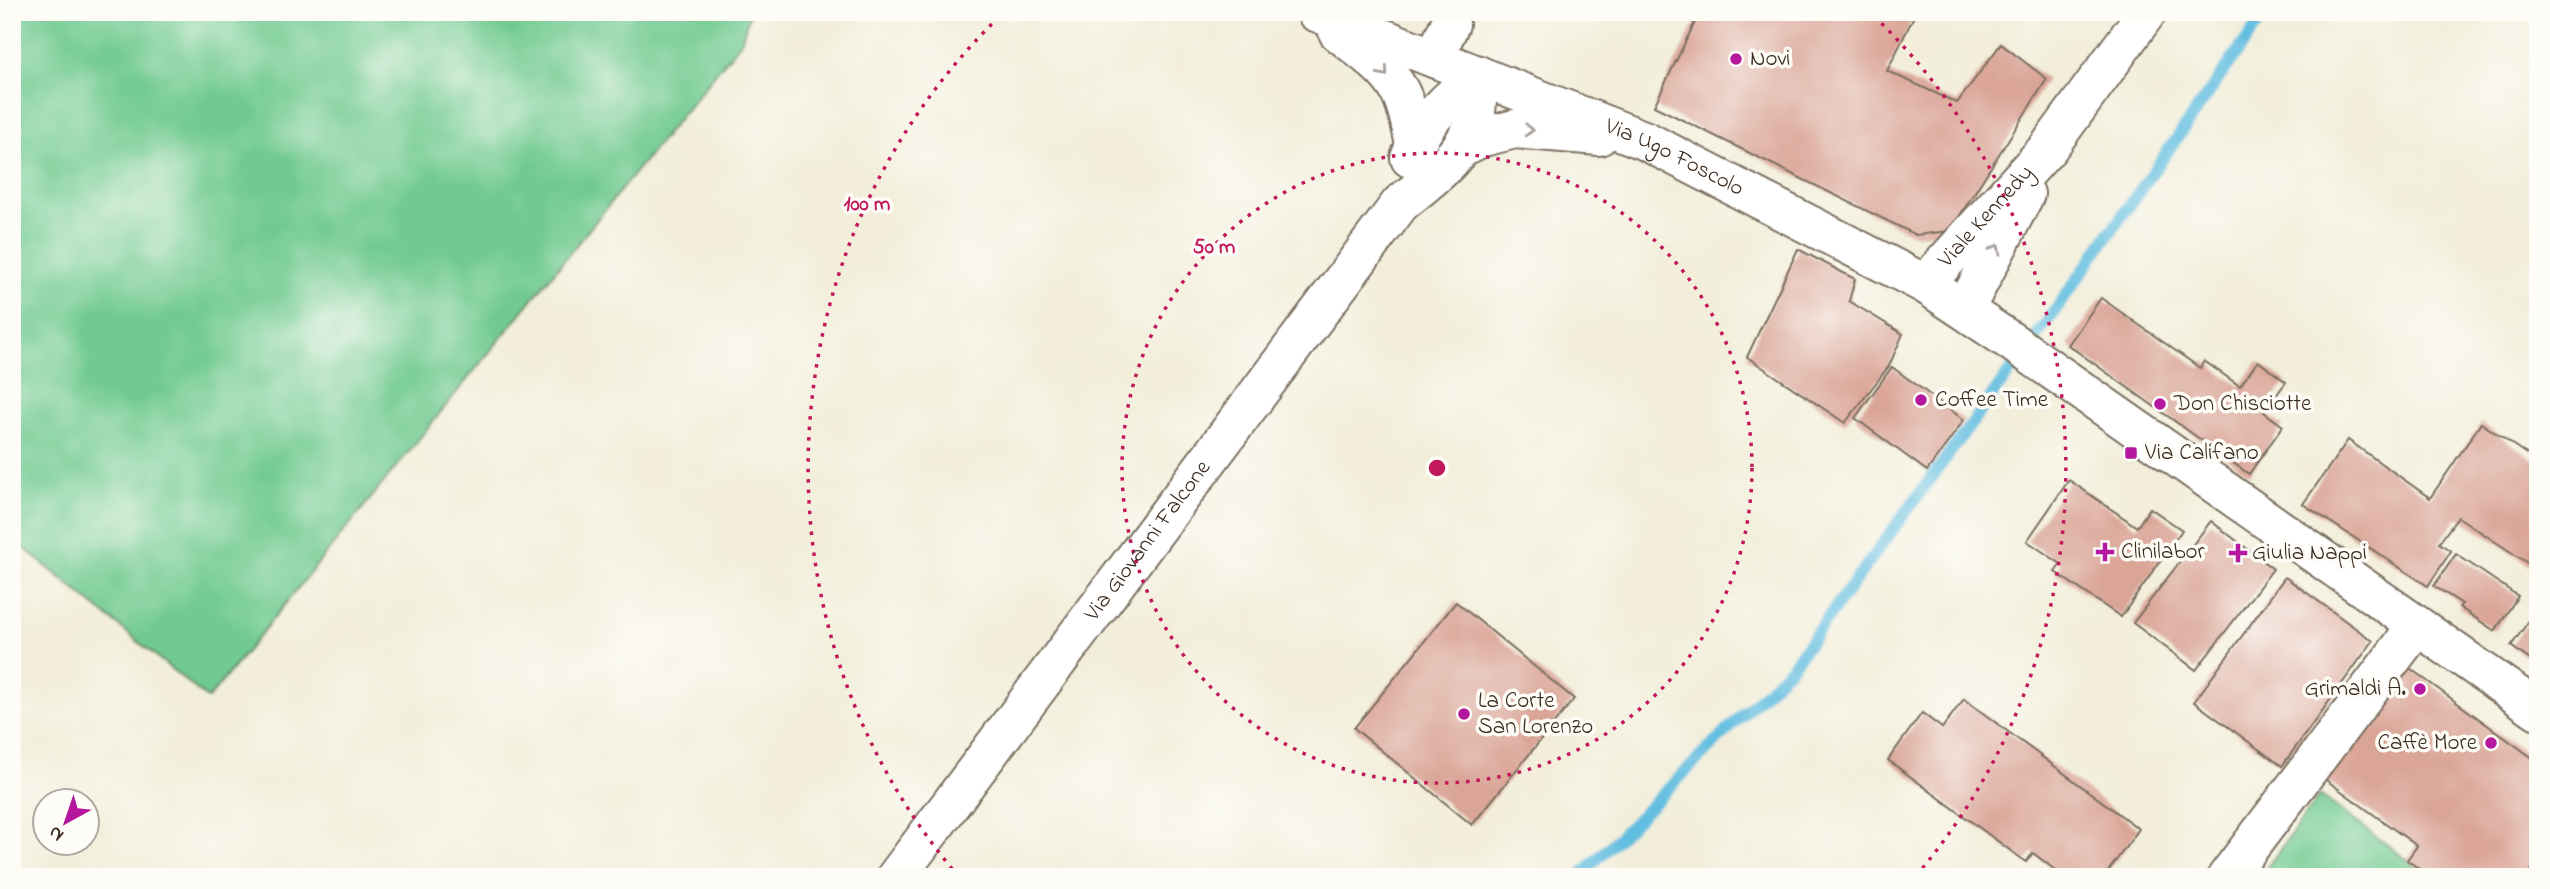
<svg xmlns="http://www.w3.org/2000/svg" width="2550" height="889" viewBox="0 0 2550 889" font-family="'Indie Flower',sans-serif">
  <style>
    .green { fill: #71ca90; stroke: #567a57; stroke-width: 2 }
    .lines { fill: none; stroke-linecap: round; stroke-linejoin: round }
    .stream { stroke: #62bee0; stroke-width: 12 }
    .building { fill: #daa597 }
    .minor-casing { stroke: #7b6f60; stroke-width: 42 }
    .minor { stroke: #fff; stroke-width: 38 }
    .oneway { stroke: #a79f9a }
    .ring { fill: none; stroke: #c2185b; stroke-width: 3.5; stroke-dasharray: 3.5 7 }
    .poi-dot { fill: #b5179e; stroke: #fdfcf7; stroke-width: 2.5 }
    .labels { text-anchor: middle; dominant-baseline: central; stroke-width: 7; stroke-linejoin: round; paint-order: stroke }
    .poi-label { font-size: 23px; fill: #3b2a1e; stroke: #fdfcf7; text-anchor: start }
    .street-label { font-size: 23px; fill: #3b2a1e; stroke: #fdfcf7 }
    .centre { fill: #c2185b; stroke: #fdfcf7; stroke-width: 3.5 }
    .ring-label { font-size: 21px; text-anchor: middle; font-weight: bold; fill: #c2185b; stroke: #fdfcf7; stroke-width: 7; stroke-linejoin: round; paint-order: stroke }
  </style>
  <rect width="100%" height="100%" fill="#fdfcf7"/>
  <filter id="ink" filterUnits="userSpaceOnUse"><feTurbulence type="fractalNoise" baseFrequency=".0143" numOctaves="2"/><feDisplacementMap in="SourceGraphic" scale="14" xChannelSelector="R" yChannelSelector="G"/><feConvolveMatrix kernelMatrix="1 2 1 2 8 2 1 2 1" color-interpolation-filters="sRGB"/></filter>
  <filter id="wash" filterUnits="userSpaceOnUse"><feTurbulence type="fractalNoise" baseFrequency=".00686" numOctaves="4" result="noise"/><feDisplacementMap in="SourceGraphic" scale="28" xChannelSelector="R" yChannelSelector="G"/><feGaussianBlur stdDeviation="1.57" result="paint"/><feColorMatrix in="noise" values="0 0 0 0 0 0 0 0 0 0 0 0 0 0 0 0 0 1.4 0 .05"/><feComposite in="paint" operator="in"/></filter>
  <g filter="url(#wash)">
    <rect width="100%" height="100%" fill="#f2eeda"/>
    <!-- green -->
    <g class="green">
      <path d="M 12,12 L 750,12 L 741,42 L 208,699 L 12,538 Z"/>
      <path d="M 2320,795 L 2425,873 L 2422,877 L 2260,877 Z"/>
    </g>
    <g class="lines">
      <!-- stream -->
      <path class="stream" d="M 1579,877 L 1792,666 L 2054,312 L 2266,12"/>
    </g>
    <g id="blocks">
      <!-- building -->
      <g class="building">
        <path d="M 1700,12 L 1916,12 L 1887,71 L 1957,103 L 2001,44 L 2047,79 L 1950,231 L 1916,235 L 1654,106 Z"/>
        <path d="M 1798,249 L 1855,279 L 1849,301 L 1903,334 L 1889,366 L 1845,423 L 1747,357 Z"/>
        <path d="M 2101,298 L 2200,368 L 2204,361 L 2240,386 L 2258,361 L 2286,382 L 2264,412 L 2283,426 L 2249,474 L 2068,345 Z"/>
        <path d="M 1892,367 L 1964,420 L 1927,471 L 1855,418 Z"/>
        <path d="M 2481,423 L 2538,462 L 2538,570 L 2458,517 L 2439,543 L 2451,551 L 2428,586 L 2303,504 L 2348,440 L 2430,498 Z"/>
        <path d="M 2069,480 L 2137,527 L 2150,508 L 2182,530 L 2121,617 L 2055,572 L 2061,564 L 2027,541 Z"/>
        <path d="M 2211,521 L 2273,569 L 2196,670 L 2133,623 Z"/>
        <path d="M 2456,554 L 2518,596 L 2495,631 L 2459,607 L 2462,604 L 2434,586 Z"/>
        <path d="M 2285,577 L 2373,641 L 2282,766 L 2194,702 Z"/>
        <path d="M 1456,602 L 1574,699 L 1472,825 L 1354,728 Z"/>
        <path d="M 2538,608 L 2538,666 L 2511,646 Z"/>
        <path d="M 2404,664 L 2538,762 L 2538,861 L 2526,877 L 2422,877 L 2425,873 L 2407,860 L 2417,846 L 2322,777 Z"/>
        <path d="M 1964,699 L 2139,829 L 2104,877 L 2064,877 L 2033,853 L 2026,862 L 1888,760 L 1922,713 L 1942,728 Z"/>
      </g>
    </g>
  </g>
  <g filter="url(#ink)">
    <use href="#blocks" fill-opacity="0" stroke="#7b6f60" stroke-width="2"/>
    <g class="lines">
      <!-- minor casing -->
      <g class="minor-casing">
        <g id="minor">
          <path id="s1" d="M 1316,12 L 1646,141 L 1925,284 L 2012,342 L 2538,710"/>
          <path d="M 1338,32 C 1359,49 1386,67 1399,90 C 1408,106 1411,127 1415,145"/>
          <path d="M 1434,58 L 1450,24"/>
          <path d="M 1464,146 L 1483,137 L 1515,129 L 1599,136"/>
          <path d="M 1410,158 C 1422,121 1449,98 1478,75"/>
          <path id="s2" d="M 1925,284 L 2048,148 L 2147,12"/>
          <path d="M 1965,309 L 2025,194"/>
          <path id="s3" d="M 896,877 L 1400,204 C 1429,180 1465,156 1475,118 C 1478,105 1477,88 1478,75"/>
          <path d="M 2227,877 L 2417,626"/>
        </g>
      </g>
      <!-- minor -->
      <use href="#minor" class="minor"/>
    </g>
    <!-- one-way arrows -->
    <defs><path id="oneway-chevron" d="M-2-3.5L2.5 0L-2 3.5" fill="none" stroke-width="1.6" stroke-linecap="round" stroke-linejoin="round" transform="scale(1.75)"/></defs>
    <g class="oneway">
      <use href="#oneway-chevron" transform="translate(1384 72) rotate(49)"/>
      <use href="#oneway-chevron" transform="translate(1529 130) rotate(3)"/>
      <use href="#oneway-chevron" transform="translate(1996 249) rotate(-63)"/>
    </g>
  </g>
  <!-- distance rings -->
  <g class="ring">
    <circle cx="1437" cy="468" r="315"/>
    <path d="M959 877A629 629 0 0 1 1000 16M1874 16A629 629 0 0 1 1915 877"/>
  </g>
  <!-- markers -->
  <g class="poi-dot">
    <circle cx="1736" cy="59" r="7"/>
    <circle cx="1921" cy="400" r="7"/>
    <circle cx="2160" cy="404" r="7"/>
    <rect x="2124" y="446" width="14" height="14" rx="3.5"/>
    <path d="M2101.5 541.5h7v7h7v7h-7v7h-7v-7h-7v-7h7z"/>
    <path d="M2234.5 542.5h7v7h7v7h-7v7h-7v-7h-7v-7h7z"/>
    <circle cx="2420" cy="689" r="7"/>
    <circle cx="1464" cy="714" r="7"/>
    <circle cx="2491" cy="743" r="7"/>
  </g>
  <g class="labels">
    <!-- poi labels -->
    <g class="poi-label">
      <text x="1750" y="59">Novi</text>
      <text x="1935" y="400">Coffee Time</text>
      <text x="2174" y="404">Don Chisciotte</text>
      <text x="2145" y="453">Via Califano</text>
      <text x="2121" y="552">Clinilabor</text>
      <text x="2252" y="553">Giulia Nappi</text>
      <text x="2406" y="689" text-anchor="end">Grimaldi A.</text>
      <text x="1478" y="701">La Corte<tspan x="1478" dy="26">San Lorenzo</tspan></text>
      <text x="2477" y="743" text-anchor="end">Caffè More</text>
    </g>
    <!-- street labels -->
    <g class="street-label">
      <text stroke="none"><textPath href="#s1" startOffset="387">Via Ugo Foscolo</textPath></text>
      <text stroke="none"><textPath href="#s2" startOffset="91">Viale Kennedy</textPath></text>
      <text stroke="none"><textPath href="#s3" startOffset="420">Via Giovanni Falcone</textPath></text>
    </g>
  </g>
  <circle cx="1437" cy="468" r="10" class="centre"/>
  <g class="ring-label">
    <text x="867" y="210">100 m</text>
    <text x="1214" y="253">50 m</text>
  </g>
  <!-- margin -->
  <rect width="2550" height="889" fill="none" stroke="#fdfcf7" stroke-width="42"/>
  <!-- north arrow -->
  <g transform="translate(66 822) rotate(220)"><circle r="33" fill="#fdfcf7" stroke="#afa8a0" stroke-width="2"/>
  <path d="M0-5L12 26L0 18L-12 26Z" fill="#b5179e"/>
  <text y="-10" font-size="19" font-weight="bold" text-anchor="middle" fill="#3b2a1e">N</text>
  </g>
</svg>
